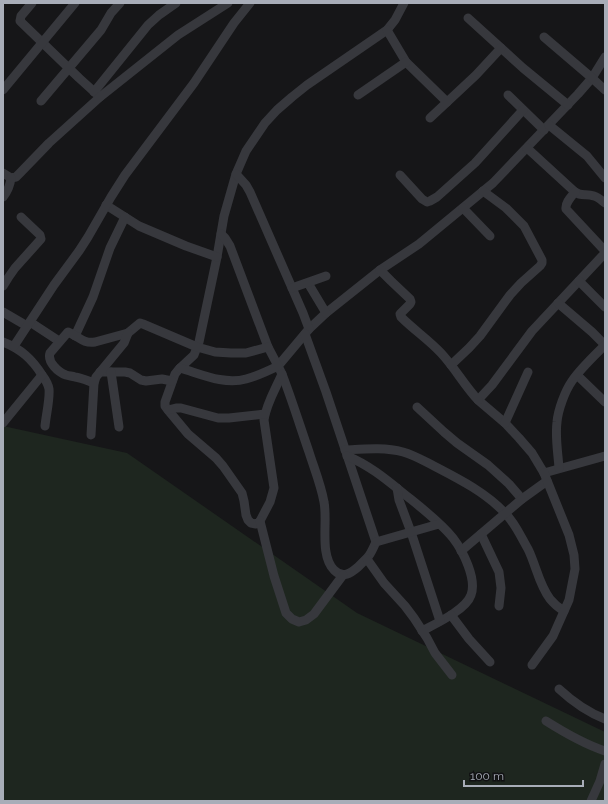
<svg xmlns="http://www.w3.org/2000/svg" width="608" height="804" viewBox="0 0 608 804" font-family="Raleway,sans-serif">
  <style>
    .green { fill: #1e261f }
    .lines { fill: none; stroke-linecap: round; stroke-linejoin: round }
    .minor { stroke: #37383d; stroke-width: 9 }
  </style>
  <rect width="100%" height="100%" fill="#161618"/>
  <!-- green -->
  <path class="green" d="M 3,426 L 127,453 L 357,613 L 605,732 L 605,801 L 3,801 Z"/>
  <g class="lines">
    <!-- minor -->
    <g class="minor">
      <path d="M 32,3 L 21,16 L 20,21 L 79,78 L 100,97"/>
      <path d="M 404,3 L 395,20 L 387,30 L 307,85 L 292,97 L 277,110 L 265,123 L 246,151 L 236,174 L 224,216 L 217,257 L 199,342 L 194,355 L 179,369 L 175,374 L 165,402 L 165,406 L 168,410 L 188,434 L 216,458 L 223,466 L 242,493 L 244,501 L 246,515 L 248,520 L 251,523 L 256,524 L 260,521 L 270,502 L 274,488 L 264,420 C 266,404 276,388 282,374 L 278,366 L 309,329 L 326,313 L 380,270 L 419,244 L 493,183 L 578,94 L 592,78 L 605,57"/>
      <path d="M 468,18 L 523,68 L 568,105"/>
      <path d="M 387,30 L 406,62 L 447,102"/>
      <path d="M 544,37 L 592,78 L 605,90"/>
      <path d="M 3,90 L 75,3"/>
      <path d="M 94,92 L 148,25 L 159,15 L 176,3"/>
      <path d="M 358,95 L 406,62"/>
      <path d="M 508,95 L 544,130"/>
      <path d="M 41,101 L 101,30 L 111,13 L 120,3"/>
      <path d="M 430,118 L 476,75 L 501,48"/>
      <path d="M 549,125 L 587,156 L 605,178"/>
      <path d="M 527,148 L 575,192 C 582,197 586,193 594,196 C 598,197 601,200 605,203"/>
      <path d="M 3,173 L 11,178 L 16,177 L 20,173 L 49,143 L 100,97 L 178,35 L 228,3"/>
      <path d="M 236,174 L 246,185 L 250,192 L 303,313 L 309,329"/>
      <path d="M 400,175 L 422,199 L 427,202 L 430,201 L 437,197 L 475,163 L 523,110"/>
      <path d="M 575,192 C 571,197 565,203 566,209 L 605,251"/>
      <path d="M 3,197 C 8,191 10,186 11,178"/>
      <path d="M 106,205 L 139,226 L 186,246 L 217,257"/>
      <path d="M 463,208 L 490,236"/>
      <path d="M 605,253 L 532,331 L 492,385 L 478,400 L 505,423 L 519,438 L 532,453 L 544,473 L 605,456"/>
      <path d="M 380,270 L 391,281 L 410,299 L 411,302 L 410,304 L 400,314 L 401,317 C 414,330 429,340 441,353 C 455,368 464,385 478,400"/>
      <path d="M 579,281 L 605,307"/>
      <path d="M 308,283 L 326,313"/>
      <path d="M 3,286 L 8,278 L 15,268 L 41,239 L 40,235 L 21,217"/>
      <path d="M 292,288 L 326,276"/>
      <path d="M 558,303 L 592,332 L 605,345"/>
      <path d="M 3,312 L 27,326"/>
      <path d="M 30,322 L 59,341"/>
      <path d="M 75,336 L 93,297 L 110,248 L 125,217"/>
      <path d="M 3,342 C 21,349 32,359 42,375 C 45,379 48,383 49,389 C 50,399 46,415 45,426"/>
      <path d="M 14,346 L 54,285 L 79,251 L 88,237 L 111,197 L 125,175 L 194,83 L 234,23 L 250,3"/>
      <path d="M 451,365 L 469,348 L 480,336 L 510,295 L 521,283 L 540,266 L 542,263 L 542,260 L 524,226 L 506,208 L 483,191"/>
      <path d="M 180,368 C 201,374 224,385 246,379 C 257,376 268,371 278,366 L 268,347 L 230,246 L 225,238 L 221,234"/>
      <path d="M 100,372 L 125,372 L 130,373 L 141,380 L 146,381 L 162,379 L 172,381"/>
      <path d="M 111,372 L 119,427"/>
      <path d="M 282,374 C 292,400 300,426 309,452 C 314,468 321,485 324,502 C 328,522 319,554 334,570 C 343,579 351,573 358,567 C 361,564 364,561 367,558 C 371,554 373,548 376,542 L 326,392 L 305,334"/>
      <path d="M 577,375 L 605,402"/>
      <path d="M 94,383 C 88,381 82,378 75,377 C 72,376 69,376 66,375 C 58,372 47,362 50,353 L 68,332 C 78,336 83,344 95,342 L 128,333 L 140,323 L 143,324 L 197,347 L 215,352 L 231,353 L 246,353 L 268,347"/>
      <path d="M 417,407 L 444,432 L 457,443 L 488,465 L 509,484 L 522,499"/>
      <path d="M 168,410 L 176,408 L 181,408 L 218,418 L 229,418 L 265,414"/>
      <path d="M 3,423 L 42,375"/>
      <path d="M 505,423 L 528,372"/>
      <path d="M 91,435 L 94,383 L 96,377 L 124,343 L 128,333"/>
      <path d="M 345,450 C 364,449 385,447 403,452 C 414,455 424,461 434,466 C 459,479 485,492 505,513 C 515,523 521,537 528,549 C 536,565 539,585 550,599 C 554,604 559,608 564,611"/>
      <path d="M 347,456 C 371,466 388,481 408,497 C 423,509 441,523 453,538 C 463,551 477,579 471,595 C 466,610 435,624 422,631"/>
      <path d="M 559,468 C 558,453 555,437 557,422 C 558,410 565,391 572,381 C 581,368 594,356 605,345"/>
      <path d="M 397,488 L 399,500 L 411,532 L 440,621"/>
      <path d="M 260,521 L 274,576 L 286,613 L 292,619 L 299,622 L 306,620 L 314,614 L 343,575"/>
      <path d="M 481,534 L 499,572 L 501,588 L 499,606"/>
      <path d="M 376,542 L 439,524"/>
      <path d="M 461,551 L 522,499 L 547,481"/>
      <path d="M 367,559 L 384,583 L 405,606 L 414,618 L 427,638 L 435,653 L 452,675"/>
      <path d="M 451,615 L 469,639 L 490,662"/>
      <path d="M 532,665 L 553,636 L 569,600 L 575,569 L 574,555 L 569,535 L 544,473"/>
      <path d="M 559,689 C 573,702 587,712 605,719"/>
      <path d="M 546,721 C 565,733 584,744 605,751"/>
      <path d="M 591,801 L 600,781 L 605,764"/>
    </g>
  </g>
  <!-- border -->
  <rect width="608" height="804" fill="none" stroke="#a8adb8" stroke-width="8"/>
  <!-- scale -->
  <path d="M464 780v6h119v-6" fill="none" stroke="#a8adb8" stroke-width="2"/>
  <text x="470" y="780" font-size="12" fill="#a8adb8" stroke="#111113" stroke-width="3" paint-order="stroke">100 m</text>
</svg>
